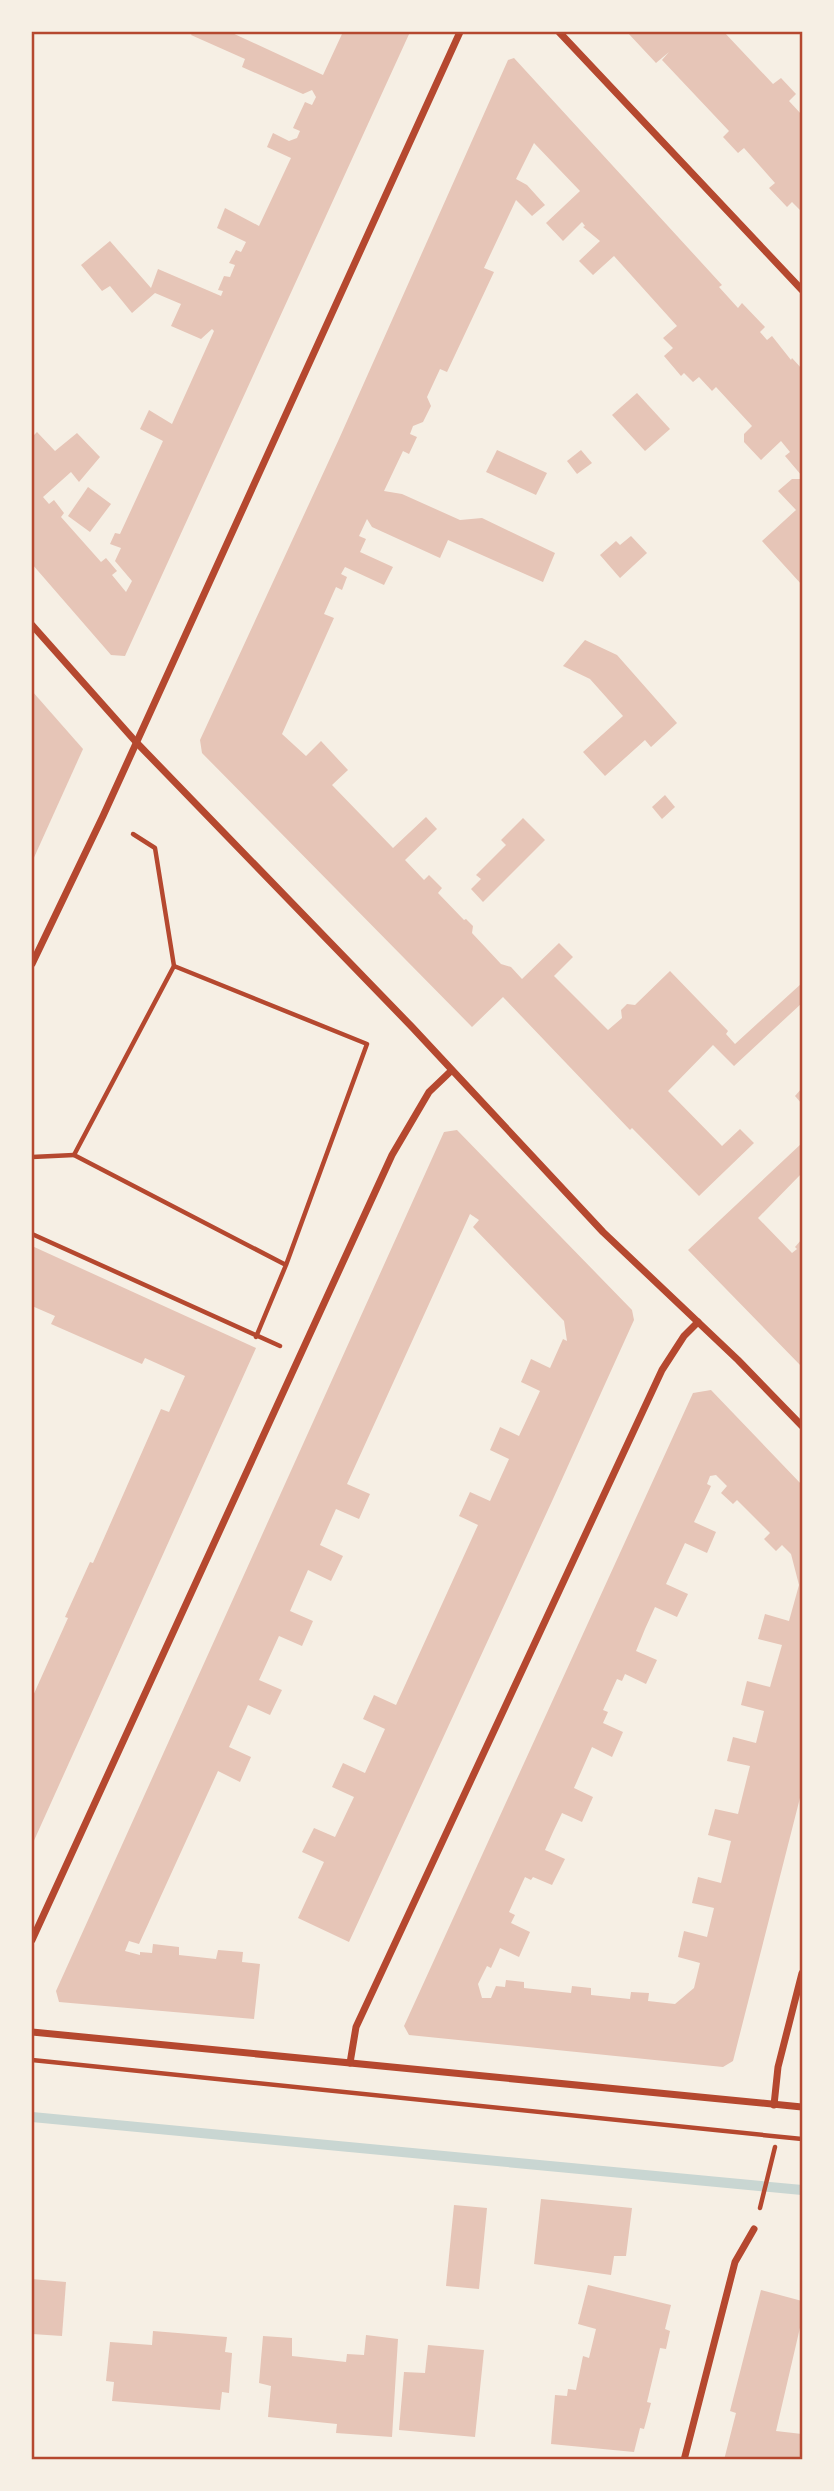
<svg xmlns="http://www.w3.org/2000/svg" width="834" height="2491" viewBox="0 0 834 2491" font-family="Helvetica,sans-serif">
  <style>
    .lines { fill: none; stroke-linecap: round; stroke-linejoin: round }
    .stream { stroke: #c9d6d2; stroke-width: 10 }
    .building { fill: #e6c5b7; fill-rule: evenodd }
    .path { stroke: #b5482f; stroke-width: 4.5 }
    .minor { stroke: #b5482f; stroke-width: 7 }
    .neatline { fill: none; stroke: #b5482f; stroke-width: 2.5 }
  </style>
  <rect width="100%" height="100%" fill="#f6efe4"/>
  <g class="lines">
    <!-- stream -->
    <path class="stream" d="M 32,2117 L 802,2190"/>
  </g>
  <!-- building -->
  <g class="building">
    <path d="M 193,32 L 230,32 L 323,75 L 342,34 L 337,32 L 410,32 L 125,656 L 111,655 L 32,564 L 32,437 L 37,432 L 55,451 L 77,433 L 100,457 L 79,482 L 71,472 L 43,497 L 49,504 L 54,500 L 64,513 L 61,517 L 101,562 L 106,558 L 117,571 L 112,575 L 126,592 L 132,581 L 115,561 L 121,548 L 110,544 L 115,533 L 120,534 L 163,441 L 140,429 L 149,410 L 172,424 L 214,331 L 212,329 L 201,339 L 171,326 L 181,304 L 155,293 L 132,313 L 110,286 L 102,291 L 81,265 L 110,241 L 151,288 L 158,269 L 221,296 L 223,291 L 218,290 L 224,276 L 230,277 L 235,265 L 229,263 L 236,250 L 241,252 L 246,242 L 217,228 L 225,208 L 259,226 L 291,158 L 267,147 L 273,133 L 289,141 L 297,138 L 300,131 L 293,128 L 305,102 L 312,105 L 316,97 L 312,90 L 303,94 L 242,67 L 245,59 L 191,35 Z"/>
    <path d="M 627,32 L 724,32 L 773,84 L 781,78 L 796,94 L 789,101 L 802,115 L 802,212 L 792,202 L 787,207 L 769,188 L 775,183 L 744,148 L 738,153 L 723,137 L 729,131 L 662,60 L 669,52 L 656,63 Z"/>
    <path d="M 514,58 L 722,285 L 719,287 L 738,308 L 742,303 L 765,327 L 760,332 L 767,340 L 772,336 L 791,360 L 792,358 L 802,369 L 802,476 L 785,456 L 790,452 L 781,441 L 761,460 L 744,442 L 744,434 L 752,426 L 716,387 L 712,391 L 699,377 L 693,382 L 684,373 L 681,376 L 664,356 L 673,348 L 663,338 L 677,326 L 614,256 L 593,275 L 579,261 L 600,241 L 583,227 L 585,226 L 582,222 L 563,241 L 546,223 L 580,191 L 534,143 L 516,179 L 527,185 L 545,205 L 532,216 L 516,200 L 484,268 L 494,272 L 447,372 L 440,369 L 427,397 L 431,406 L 423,422 L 413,426 L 410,434 L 417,437 L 409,454 L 403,451 L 384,491 L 402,494 L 460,520 L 482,518 L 555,553 L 543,582 L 448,540 L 440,558 L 372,527 L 367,519 L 359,536 L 366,539 L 360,552 L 393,567 L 384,585 L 345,567 L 341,574 L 347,577 L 342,590 L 336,587 L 324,614 L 334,618 L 282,734 L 306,756 L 321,741 L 348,770 L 332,785 L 393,848 L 426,817 L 437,829 L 405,860 L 424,880 L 429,875 L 442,888 L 438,893 L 464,920 L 466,919 L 473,926 L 472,933 L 501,964 L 511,967 L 522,979 L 559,943 L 573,957 L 554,976 L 608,1030 L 622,1018 L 621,1010 L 627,1004 L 635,1005 L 670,971 L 728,1031 L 726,1034 L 735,1044 L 802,983 L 802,1003 L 734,1066 L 713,1045 L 668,1091 L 722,1146 L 740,1129 L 754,1143 L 699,1196 L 632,1128 L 630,1130 L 503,997 L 472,1027 L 202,753 L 200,740 L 339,439 L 508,60 Z"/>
    <path d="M 637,393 L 670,429 L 645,451 L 612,415 Z"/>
    <path d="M 497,450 L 547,473 L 536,495 L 486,472 Z"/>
    <path d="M 581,450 L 592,463 L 577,474 L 567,461 Z"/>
    <path d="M 792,479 L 802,479 L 802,585 L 762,541 L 796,510 L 778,491 Z"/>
    <path d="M 88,487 L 111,504 L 90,532 L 68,516 Z"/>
    <path d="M 631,536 L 647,553 L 620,578 L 600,555 L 616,541 L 620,545 Z"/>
    <path d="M 585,640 L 617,655 L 677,723 L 651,747 L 645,740 L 605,776 L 583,752 L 623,716 L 590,679 L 563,666 Z"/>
    <path d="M 32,691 L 83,749 L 32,862 Z"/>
    <path d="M 665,795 L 675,807 L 662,819 L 652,807 Z"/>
    <path d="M 523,818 L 545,840 L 483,902 L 471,889 L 481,879 L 476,875 L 506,845 L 501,840 Z"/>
    <path d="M 802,1088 L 802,1104 L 795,1096 Z"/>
    <path d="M 457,1130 L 632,1310 L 634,1320 L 553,1499 L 349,1942 L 298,1918 L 324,1862 L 302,1852 L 314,1828 L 335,1837 L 354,1797 L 332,1787 L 343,1763 L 365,1773 L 385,1729 L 363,1719 L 374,1695 L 396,1705 L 478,1525 L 459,1516 L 470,1492 L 490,1501 L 509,1459 L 490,1450 L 500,1427 L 519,1436 L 540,1391 L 521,1382 L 531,1359 L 550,1368 L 563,1339 L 567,1341 L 564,1321 L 473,1227 L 479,1220 L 470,1214 L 347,1484 L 370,1494 L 359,1519 L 336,1509 L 320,1545 L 343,1556 L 331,1581 L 308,1570 L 290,1611 L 313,1621 L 302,1646 L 279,1636 L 259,1680 L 282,1690 L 270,1715 L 248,1705 L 229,1747 L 251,1757 L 240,1782 L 218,1771 L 139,1944 L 129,1941 L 125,1951 L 140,1955 L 140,1952 L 152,1953 L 153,1944 L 179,1947 L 179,1955 L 216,1959 L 218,1950 L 243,1952 L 242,1962 L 260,1964 L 254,2019 L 59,2002 L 56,1991 L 444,1132 Z"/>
    <path d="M 802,1143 L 802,1173 L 758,1218 L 792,1253 L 797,1249 L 795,1247 L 802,1239 L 802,1367 L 688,1250 Z"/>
    <path d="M 32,1246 L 256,1348 L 32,1845 L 32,1698 L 68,1618 L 65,1617 L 90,1562 L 93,1563 L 161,1409 L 169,1412 L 185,1376 L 145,1358 L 142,1364 L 51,1324 L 55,1316 L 32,1306 Z"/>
    <path d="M 711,1390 L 802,1485 L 802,1790 L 733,2061 L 723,2067 L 409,2035 L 404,2026 L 693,1393 ZM 716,1475 L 727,1486 L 721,1493 L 733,1504 L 737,1500 L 770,1533 L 764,1539 L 776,1551 L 782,1545 L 791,1554 L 799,1585 L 789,1621 L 765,1614 L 758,1639 L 782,1645 L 770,1687 L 747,1681 L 741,1705 L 764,1711 L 756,1743 L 733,1737 L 727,1761 L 750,1766 L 738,1814 L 715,1809 L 708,1835 L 731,1841 L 721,1883 L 698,1877 L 692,1903 L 714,1908 L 707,1937 L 684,1931 L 678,1957 L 700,1963 L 694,1988 L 675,2004 L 648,2001 L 649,1993 L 631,1992 L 630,1999 L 591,1995 L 591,1988 L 572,1986 L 571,1993 L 524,1988 L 524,1982 L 506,1980 L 505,1987 L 496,1986 L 491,1998 L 482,1998 L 478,1984 L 487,1966 L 491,1968 L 500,1948 L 519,1957 L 530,1932 L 511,1923 L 515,1915 L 509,1912 L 525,1877 L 531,1880 L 533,1877 L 552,1885 L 565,1859 L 545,1850 L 553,1832 L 562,1813 L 582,1822 L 593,1797 L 574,1788 L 592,1747 L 612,1757 L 623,1732 L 603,1723 L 608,1712 L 603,1710 L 617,1679 L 622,1681 L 625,1674 L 646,1684 L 657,1660 L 636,1651 L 645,1629 L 655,1607 L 677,1617 L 688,1594 L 666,1584 L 685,1543 L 707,1553 L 716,1532 L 694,1522 L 711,1486 L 707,1484 L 710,1476 Z"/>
    <path d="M 541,2199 L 632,2208 L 626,2256 L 614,2256 L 611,2275 L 534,2264 Z"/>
    <path d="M 454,2205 L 487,2208 L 479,2289 L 446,2286 Z"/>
    <path d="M 32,2279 L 66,2282 L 62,2336 L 32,2334 Z"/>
    <path d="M 588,2285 L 671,2305 L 665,2329 L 670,2331 L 666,2349 L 660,2348 L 647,2402 L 651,2403 L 644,2429 L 640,2428 L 634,2452 L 551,2444 L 555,2395 L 567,2396 L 568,2389 L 576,2390 L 583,2356 L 589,2358 L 596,2329 L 578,2324 Z"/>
    <path d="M 761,2290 L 802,2301 L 802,2319 L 776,2431 L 802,2434 L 802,2460 L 724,2460 L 736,2413 L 730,2411 Z"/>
    <path d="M 153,2331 L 227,2337 L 225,2352 L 232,2353 L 229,2393 L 222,2392 L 220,2410 L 112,2401 L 114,2382 L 106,2381 L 110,2342 L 152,2345 Z"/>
    <path d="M 366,2335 L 398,2339 L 392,2437 L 336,2433 L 337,2424 L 268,2417 L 271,2386 L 259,2383 L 263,2336 L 292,2338 L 292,2356 L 346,2362 L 347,2354 L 364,2355 Z"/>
    <path d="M 428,2345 L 484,2350 L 475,2437 L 399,2430 L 404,2372 L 425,2373 Z"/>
  </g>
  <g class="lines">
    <!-- path -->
    <g class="path">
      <path d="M 133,834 L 155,848 L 174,966"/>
      <path d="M 32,1157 L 74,1155"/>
      <path d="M 32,1234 L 280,1346"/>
      <path d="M 256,1337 L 286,1265 L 367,1044 L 174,966 L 74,1155 L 286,1265"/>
      <path d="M 32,2060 L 802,2139"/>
      <path d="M 760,2208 L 775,2147"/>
    </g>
    <!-- minor -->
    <g class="minor">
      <path d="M 559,32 L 802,290"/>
      <path d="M 32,625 L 136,742 L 412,1027 L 603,1232 L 738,1360 L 802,1426"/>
      <path d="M 32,964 L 103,816 L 460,32"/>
      <path d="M 32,1940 L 392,1155 L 429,1092 L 451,1071"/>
      <path d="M 32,2032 L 802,2107"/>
      <path d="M 350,2063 L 356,2027 L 662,1370 L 684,1336 L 698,1322"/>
      <path d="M 774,2105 L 778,2067 L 802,1973"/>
      <path d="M 684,2460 L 735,2262 L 754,2229"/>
    </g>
  </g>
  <!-- border -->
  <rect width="834" height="2491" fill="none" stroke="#f6efe4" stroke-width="66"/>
  <rect x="33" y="33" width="768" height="2425" class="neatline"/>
</svg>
